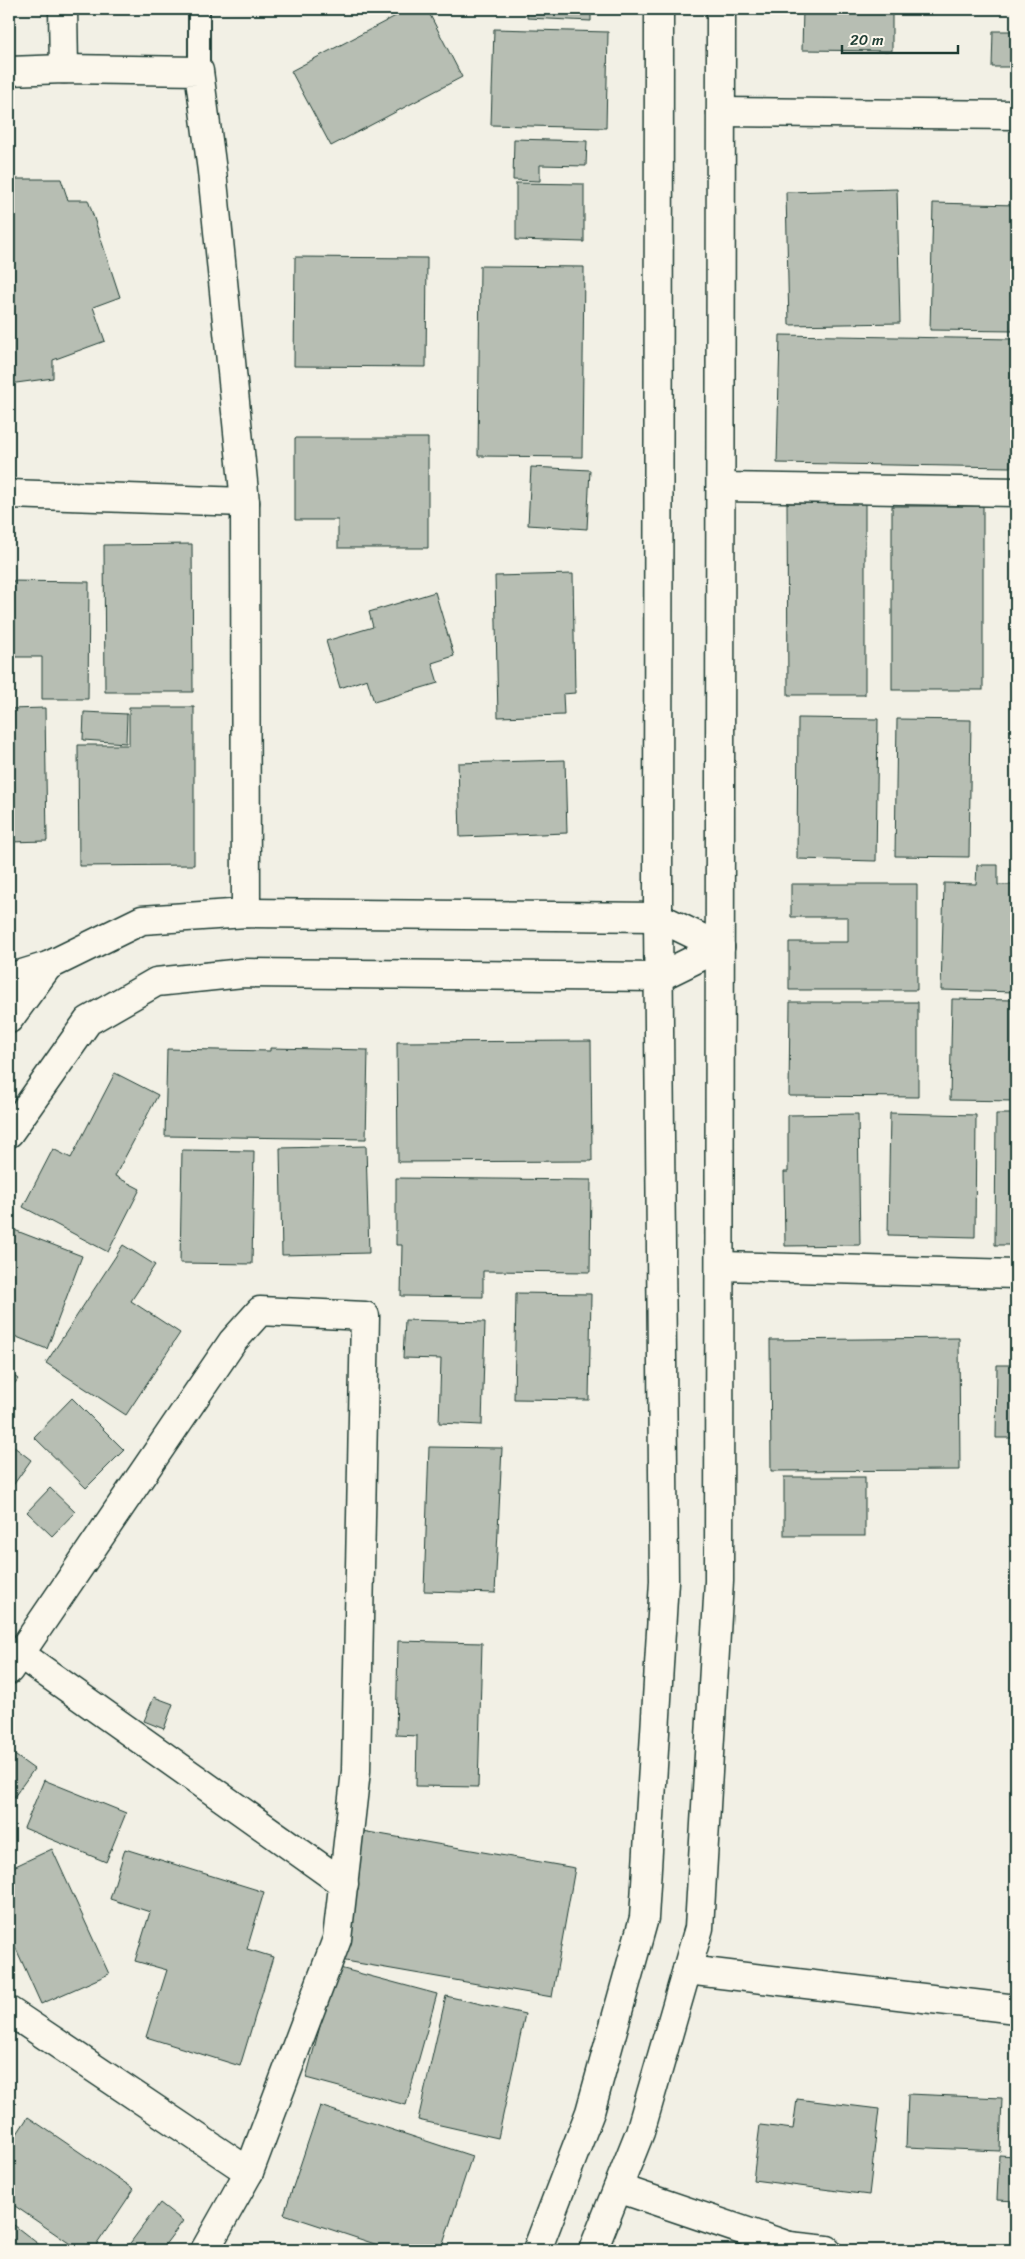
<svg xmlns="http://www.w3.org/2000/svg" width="1025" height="2259" viewBox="0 0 1025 2259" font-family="Sriracha,sans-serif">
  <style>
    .building { fill: #b7beb3; stroke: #1f3d34 }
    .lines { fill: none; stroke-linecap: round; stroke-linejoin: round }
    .lane-casing { stroke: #1f3d34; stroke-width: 24 }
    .street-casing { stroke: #1f3d34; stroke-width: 31 }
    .secondary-casing { stroke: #1f3d34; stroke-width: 31 }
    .lane { stroke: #fbf7ec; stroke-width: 20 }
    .street { stroke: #fbf7ec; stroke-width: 28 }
    .secondary { stroke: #fbf7ec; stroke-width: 28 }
  </style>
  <rect width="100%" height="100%" fill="#f2f0e5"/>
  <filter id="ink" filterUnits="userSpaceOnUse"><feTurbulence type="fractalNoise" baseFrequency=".02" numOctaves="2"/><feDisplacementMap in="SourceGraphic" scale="10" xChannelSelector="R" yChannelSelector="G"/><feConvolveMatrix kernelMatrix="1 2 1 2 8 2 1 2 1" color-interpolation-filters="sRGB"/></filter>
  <g filter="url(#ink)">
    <!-- building -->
    <g class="building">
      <path d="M 409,9 L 427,9 L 462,77 L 331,146 L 291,71 Z"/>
      <path d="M 527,9 L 591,9 L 591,21 L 527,18 Z"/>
      <path d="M 803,9 L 892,9 L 892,51 L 802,50 Z"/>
      <path d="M 494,29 L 608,32 L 606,128 L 491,125 Z"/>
      <path d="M 993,31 L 1012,31 L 1012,67 L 992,67 Z"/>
      <path d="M 514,139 L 587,141 L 586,166 L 540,165 L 540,181 L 513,180 Z"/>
      <path d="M 9,179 L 61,179 L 68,200 L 88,200 L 120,297 L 93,307 L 105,341 L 53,360 L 53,378 L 9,384 Z"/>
      <path d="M 516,183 L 584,184 L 584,242 L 516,240 Z"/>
      <path d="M 897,189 L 900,323 L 789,325 L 786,192 Z"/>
      <path d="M 933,203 L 1016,205 L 1016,331 L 930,330 Z"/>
      <path d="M 295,257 L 427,258 L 426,367 L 294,366 Z"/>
      <path d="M 480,266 L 584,267 L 582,457 L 478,456 Z"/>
      <path d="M 780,335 L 1012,339 L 1010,467 L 777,463 Z"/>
      <path d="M 295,438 L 428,438 L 428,548 L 338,548 L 338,520 L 295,520 Z"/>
      <path d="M 531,467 L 590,470 L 587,529 L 528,525 Z"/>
      <path d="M 787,503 L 865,503 L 865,695 L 788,695 Z"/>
      <rect x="892" y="506" width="91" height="184"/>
      <path d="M 192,544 L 193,692 L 105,692 L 104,545 Z"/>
      <path d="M 573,574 L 575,693 L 563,694 L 564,715 L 498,717 L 495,576 Z"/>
      <path d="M 9,581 L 89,582 L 88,699 L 42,699 L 42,657 L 9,657 Z"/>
      <path d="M 435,592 L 454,656 L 432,663 L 438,683 L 374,702 L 367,679 L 340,688 L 326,641 L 373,627 L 369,612 Z"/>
      <path d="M 129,707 L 194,707 L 194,865 L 79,866 L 78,745 L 129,745 Z"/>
      <path d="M 45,708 L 47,841 L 9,842 L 9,709 Z"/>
      <path d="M 84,712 L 127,714 L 126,743 L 83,740 Z"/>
      <path d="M 798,718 L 878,719 L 876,861 L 797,859 Z"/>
      <path d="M 897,719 L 971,720 L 969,857 L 895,856 Z"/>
      <path d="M 565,760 L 567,833 L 460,837 L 458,763 Z"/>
      <path d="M 977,865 L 998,865 L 998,885 L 1016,885 L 1016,992 L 941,990 L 944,883 L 976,884 Z"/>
      <path d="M 791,884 L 917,884 L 917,990 L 789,990 L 789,942 L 848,942 L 848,917 L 791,917 Z"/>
      <path d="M 952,999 L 1016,1000 L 1016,1101 L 950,1100 Z"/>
      <path d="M 790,1002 L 918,1002 L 918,1097 L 789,1096 Z"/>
      <path d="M 591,1041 L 592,1161 L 398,1162 L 397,1042 Z"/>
      <path d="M 270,1048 L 368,1050 L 366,1139 L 165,1136 L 167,1049 L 270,1051 Z"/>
      <path d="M 115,1073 L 158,1095 L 115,1176 L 140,1189 L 108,1252 L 23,1207 L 53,1149 L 71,1158 Z"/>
      <path d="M 890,1113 L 976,1115 L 975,1237 L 888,1235 Z"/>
      <path d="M 858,1114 L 860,1245 L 785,1246 L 784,1172 L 788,1172 L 788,1115 Z"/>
      <path d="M 996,1114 L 1016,1114 L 1016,1245 L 995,1245 Z"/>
      <path d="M 366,1146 L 369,1253 L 282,1255 L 280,1148 Z"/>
      <path d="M 182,1150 L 254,1151 L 252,1264 L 180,1263 Z"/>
      <path d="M 396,1178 L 591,1180 L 590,1272 L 483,1271 L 483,1297 L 401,1296 L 402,1245 L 396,1245 Z"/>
      <path d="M 9,1228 L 82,1256 L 47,1349 L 9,1334 Z"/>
      <path d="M 123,1245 L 155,1265 L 131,1301 L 180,1333 L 126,1415 L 46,1363 Z"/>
      <path d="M 516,1293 L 591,1294 L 589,1400 L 514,1399 Z"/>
      <path d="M 405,1320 L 485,1322 L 482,1425 L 439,1423 L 441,1359 L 403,1358 Z"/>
      <path d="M 959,1338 L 960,1470 L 771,1471 L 770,1340 Z"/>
      <path d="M 997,1365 L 1016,1365 L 1016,1488 L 1014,1488 L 1014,1438 L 996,1438 Z"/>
      <path d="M 9,1372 L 18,1379 L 9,1391 Z"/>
      <path d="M 72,1398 L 124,1450 L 86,1488 L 34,1437 Z"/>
      <path d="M 9,1443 L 31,1460 L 9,1491 Z"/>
      <path d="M 429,1447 L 502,1448 L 495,1593 L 424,1591 Z"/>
      <rect x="784" y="1477" width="81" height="59"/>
      <path d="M 50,1488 L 75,1512 L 52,1536 L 27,1512 Z"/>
      <rect x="1014" y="1539" width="2" height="34"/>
      <path d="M 398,1641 L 482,1643 L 478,1787 L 416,1786 L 417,1736 L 396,1735 Z"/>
      <path d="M 154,1697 L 173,1704 L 164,1729 L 144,1721 Z"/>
      <path d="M 1013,1709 L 1016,1709 L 1016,1821 L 1011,1821 Z"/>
      <path d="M 9,1751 L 34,1769 L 9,1804 Z"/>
      <path d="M 44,1780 L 126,1813 L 106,1862 L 24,1828 Z"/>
      <path d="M 362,1831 L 575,1868 L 552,1997 L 340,1960 Z"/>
      <path d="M 52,1849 L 109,1974 L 41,2004 L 9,1933 L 9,1869 Z"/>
      <path d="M 125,1849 L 264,1892 L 247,1949 L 273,1957 L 240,2066 L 146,2037 L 167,1970 L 135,1961 L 150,1912 L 110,1899 Z"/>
      <path d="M 336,1967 L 437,1994 L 406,2105 L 306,2078 Z"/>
      <path d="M 446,1996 L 525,2014 L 498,2138 L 418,2120 Z"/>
      <path d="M 908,2094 L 1002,2098 L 1000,2151 L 906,2147 Z"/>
      <path d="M 797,2099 L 879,2109 L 869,2195 L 753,2180 L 760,2125 L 793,2129 Z"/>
      <path d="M 320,2106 L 472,2156 L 441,2250 L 393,2250 L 284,2214 Z"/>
      <path d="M 28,2117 L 134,2189 L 93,2250 L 79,2250 L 9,2202 L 9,2146 Z"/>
      <path d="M 999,2155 L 1016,2156 L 1016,2201 L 997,2200 Z"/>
      <path d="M 160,2203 L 183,2221 L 161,2250 L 125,2250 Z"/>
      <path d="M 10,2222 L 46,2250 L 9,2250 Z"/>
    </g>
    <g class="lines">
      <!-- lane casing -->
      <g class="lane-casing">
        <path id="lane" d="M 199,9 L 199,71"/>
      </g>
      <!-- street casing -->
      <g class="street-casing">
        <g id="street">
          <path d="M 63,9 L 64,69"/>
          <path d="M 9,71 L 64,69 L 199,71 L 212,171 L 245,502 L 246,913"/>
          <path d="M 721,112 L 1016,115"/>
          <path d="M 721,487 L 1016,492"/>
          <path d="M 9,494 L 245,502"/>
          <path d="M 9,978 L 48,966"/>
          <path d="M 720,1266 L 1016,1274"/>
          <path d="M 20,1654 L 344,1884"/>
          <path d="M 9,1670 L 233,1341 L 260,1311 L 365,1316 L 356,1771 L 337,1939 L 249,2172 L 205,2250"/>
          <path d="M 687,1970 L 1016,2009"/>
          <path d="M 9,2011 L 249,2172"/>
          <path d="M 618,2188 L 789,2246 L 797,2250"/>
          <path d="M 789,2246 L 827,2250"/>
        </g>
      </g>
      <!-- secondary casing -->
      <g class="secondary-casing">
        <g id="secondary">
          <path d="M 9,1019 L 48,966 L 142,920 L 246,913 L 658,917 L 720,947"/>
          <path d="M 9,1133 L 88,1021 L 156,982 L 243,973 L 659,977 L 720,947"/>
          <path d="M 537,2250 L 590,2112 L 644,1918 L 664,1581 L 658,917 L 659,9"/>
          <path d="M 593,2250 L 640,2132 L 699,1928 L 719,1581 L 721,9"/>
        </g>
      </g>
      <!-- lane -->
      <use href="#lane" class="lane"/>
      <!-- street -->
      <use href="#street" class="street"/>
      <!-- secondary -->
      <use href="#secondary" class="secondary"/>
    </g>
  </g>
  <!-- margin -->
  <rect width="1025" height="2259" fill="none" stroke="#fbf7ec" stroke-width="30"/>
  <rect x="15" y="15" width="995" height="2229" fill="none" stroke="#1f3d34" stroke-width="2" filter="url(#ink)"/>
  <!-- scale -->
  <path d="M842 45v8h116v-8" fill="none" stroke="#1f3d34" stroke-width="2.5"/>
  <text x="850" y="45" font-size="15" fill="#1f3d34" stroke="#fbf7ec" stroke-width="4" paint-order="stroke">20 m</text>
</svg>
